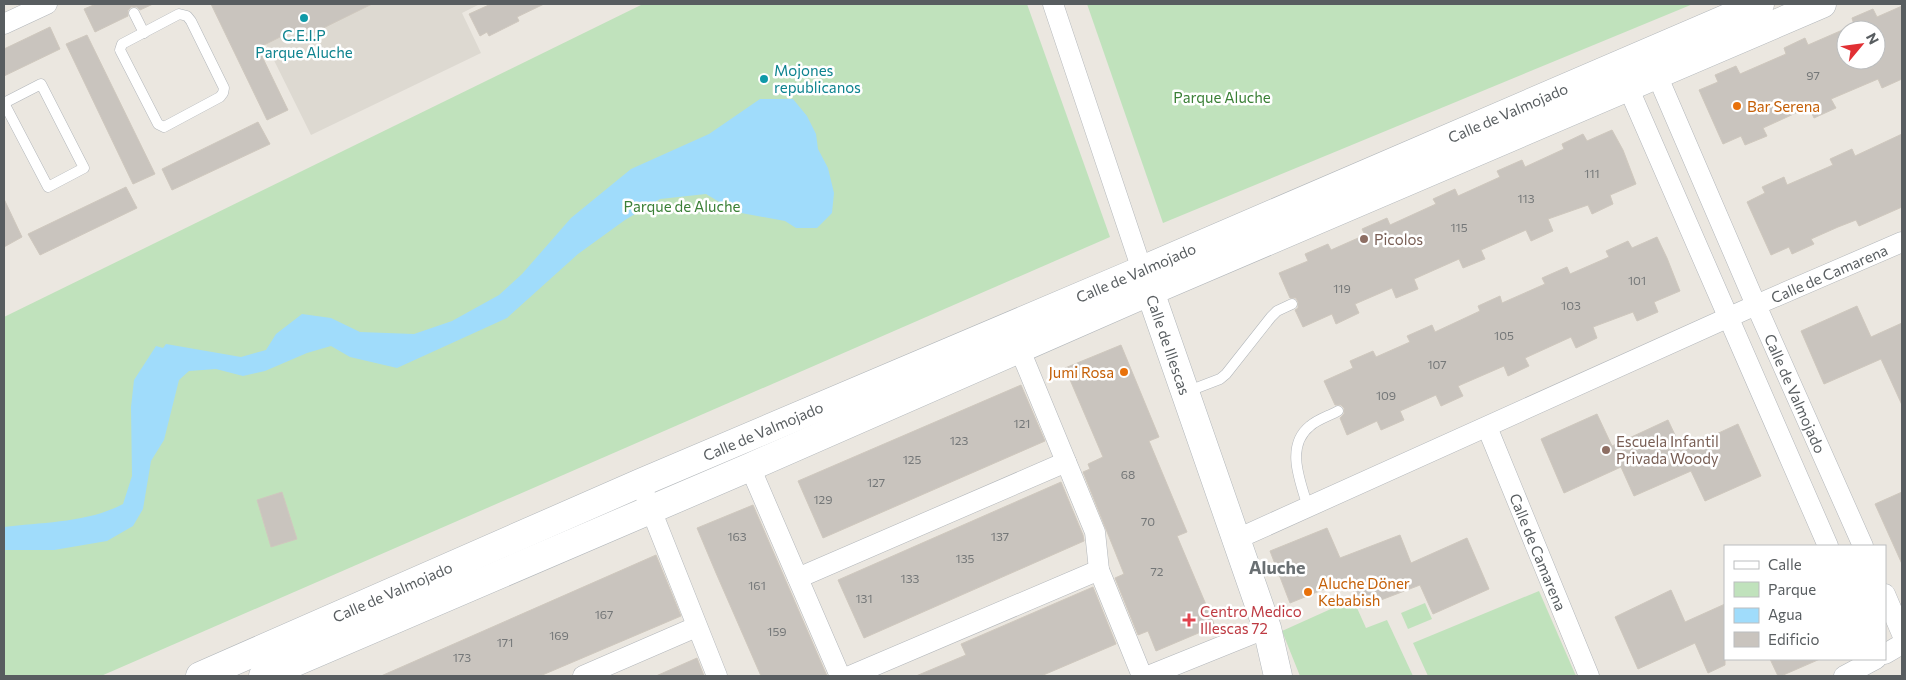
<svg xmlns="http://www.w3.org/2000/svg" width="1906" height="680" viewBox="0 0 1906 680" font-family="Commissioner,sans-serif">
  <style>
    .education { fill: #ddd9d1 }
    .green { fill: #c0e2bc }
    .water { fill: #a0dcfb }
    .building { fill: #c9c4be; stroke: #cfc8be; fill-rule: evenodd }
    .lines { fill: none; stroke-linecap: round; stroke-linejoin: round }
    .lane-casing { stroke: #b2b6ba; stroke-width: 11 }
    .street-casing { stroke: #b2b6ba; stroke-width: 21 }
    .secondary-casing { stroke: #b1b6ba; stroke-width: 29 }
    .lane { stroke: #fff; stroke-width: 10 }
    .street { stroke: #fff; stroke-width: 20 }
    .secondary { stroke: #fff; stroke-width: 28 }
    .culture-dot { fill: #0f9aa8; stroke: #fff; stroke-width: 2 }
    .food-dot { fill: #e8710a; stroke: #fff; stroke-width: 2 }
    .education-dot { fill: #8d6e63; stroke: #fff; stroke-width: 2 }
    .health-dot { fill: #e0444e; stroke: #fff; stroke-width: 2 }
    .labels { text-anchor: middle; dominant-baseline: central; stroke-width: 5; stroke-linejoin: round; paint-order: stroke }
    .number-label { font-size: 12px; fill: #747778 }
    .culture-label { font-size: 15px; fill: #0d838f; stroke: #fff }
    .park-label { font-size: 15px; fill: #3b8037; stroke: #fff }
    .food-label { font-size: 15px; fill: #c56008; stroke: #fff; text-anchor: start }
    .street-label { font-size: 15px; fill: #585d60; stroke: #fff }
    .education-label { font-size: 15px; fill: #785e54; stroke: #fff; text-anchor: start }
    .health-label { font-size: 15px; fill: #be3a42; stroke: #fff; text-anchor: start }
    .quarter-label { font-size: 18px; font-weight: bold; fill: #696f72; stroke: #fff }
  </style>
  <rect width="100%" height="100%" fill="#ebe7e0"/>
  <!-- education -->
  <path class="education" d="M 246,4 L 480,4 L 462,13 L 481,53 L 311,135 Z"/>
  <!-- green -->
  <g class="green">
    <path d="M 643,4 L 1027,4 L 1110,237 L 101,676 L 4,676 L 4,317 Z"/>
    <path d="M 1087,4 L 1693,4 L 1163,223 Z"/>
    <path d="M 1539,591 L 1576,676 L 1428,676 L 1413,643 Z"/>
    <path d="M 1353,599 L 1366,628 L 1387,620 L 1413,676 L 1300,676 L 1282,631 Z"/>
    <path d="M 1425,603 L 1432,619 L 1408,629 L 1401,613 Z"/>
  </g>
  <!-- water -->
  <path class="water" d="M 760,99 L 793,99 L 807,116 L 816,134 L 818,149 L 828,168 L 834,193 L 832,213 L 817,228 L 796,228 L 785,221 L 736,212 L 706,194 L 660,199 L 625,220 L 578,254 L 507,318 L 397,368 L 350,357 L 331,346 L 307,353 L 265,371 L 243,376 L 216,369 L 189,371 L 179,380 L 164,440 L 151,461 L 143,509 L 133,526 L 107,541 L 54,550 L 4,550 L 4,527 C 43,522 87,523 123,504 L 132,476 L 131,407 L 134,380 L 156,346 L 163,348 L 166,344 L 241,357 L 266,350 L 276,334 L 302,314 L 331,318 L 360,332 L 414,334 L 452,321 L 499,295 L 522,274 L 571,218 L 631,169 L 709,134 Z"/>
  <!-- building -->
  <g class="building">
    <path d="M 96,4 L 153,4 L 140,10 L 137,7 L 131,7 L 128,10 L 128,16 L 95,32 L 84,9 Z"/>
    <path d="M 211,4 L 372,4 L 305,37 L 300,27 L 258,48 L 288,110 L 267,120 Z"/>
    <path d="M 491,4 L 544,4 L 517,17 L 519,21 L 489,36 L 487,32 L 480,36 L 469,14 Z"/>
    <path d="M 1902,6 L 1902,79 L 1882,88 L 1878,79 L 1831,99 L 1836,108 L 1814,118 L 1809,107 L 1763,128 L 1767,136 L 1745,145 L 1741,136 L 1723,144 L 1699,90 L 1718,82 L 1715,75 L 1736,66 L 1740,74 L 1786,54 L 1784,48 L 1805,38 L 1808,45 L 1854,25 L 1852,18 L 1873,9 L 1877,17 ZM 1846,30 L 1876,30 L 1876,60 L 1846,60 Z"/>
    <path d="M 50,27 L 60,49 L 4,76 L 4,49 Z"/>
    <path d="M 87,35 L 155,174 L 133,184 L 66,44 Z"/>
    <path d="M 258,122 L 270,144 L 172,190 L 162,169 Z"/>
    <path d="M 1612,130 L 1623,150 L 1636,184 L 1610,195 L 1613,204 L 1592,214 L 1588,205 L 1548,219 L 1553,231 L 1531,241 L 1526,230 L 1481,250 L 1485,259 L 1463,268 L 1459,259 L 1414,279 L 1418,289 L 1396,298 L 1392,288 L 1355,304 L 1359,313 L 1336,324 L 1332,314 L 1303,327 L 1295,310 L 1298,308 L 1298,302 L 1296,298 L 1290,298 L 1279,273 L 1308,261 L 1305,254 L 1328,244 L 1331,250 L 1365,235 L 1362,229 L 1387,218 L 1390,225 L 1436,204 L 1433,199 L 1455,189 L 1458,196 L 1500,177 L 1497,171 L 1522,160 L 1525,167 L 1564,149 L 1562,144 L 1583,134 L 1587,141 Z"/>
    <path d="M 1902,134 L 1902,207 L 1859,226 L 1856,220 L 1838,227 L 1811,239 L 1814,244 L 1792,254 L 1789,247 L 1771,255 L 1747,202 L 1765,193 L 1762,187 L 1784,177 L 1787,185 L 1833,165 L 1830,159 L 1852,149 L 1855,156 Z"/>
    <path d="M 126,187 L 137,208 L 40,255 L 28,234 Z"/>
    <path d="M 4,199 L 22,237 L 4,247 Z"/>
    <path d="M 1657,237 L 1667,258 L 1680,291 L 1654,302 L 1658,312 L 1637,321 L 1633,312 L 1593,327 L 1597,338 L 1576,348 L 1571,337 L 1525,358 L 1529,366 L 1508,376 L 1504,366 L 1458,386 L 1463,396 L 1441,406 L 1436,395 L 1400,411 L 1404,420 L 1381,430 L 1377,421 L 1347,435 L 1340,418 L 1344,414 L 1344,408 L 1341,405 L 1335,405 L 1324,381 L 1353,368 L 1350,361 L 1373,351 L 1376,357 L 1410,342 L 1407,336 L 1432,325 L 1435,332 L 1480,311 L 1478,306 L 1500,296 L 1502,303 L 1545,284 L 1542,278 L 1567,267 L 1570,274 L 1609,257 L 1606,251 L 1628,241 L 1632,248 Z"/>
    <path d="M 1857,306 L 1871,337 L 1902,323 L 1902,405 L 1881,359 L 1824,384 L 1814,361 L 1801,331 Z"/>
    <path d="M 1121,345 L 1159,437 L 1149,441 L 1187,532 L 1177,536 L 1215,626 L 1156,651 L 1148,631 L 1138,635 L 1115,578 L 1124,574 L 1083,472 L 1090,469 L 1088,464 L 1103,457 L 1065,368 Z"/>
    <path d="M 1021,385 L 1045,441 L 823,538 L 798,481 Z"/>
    <path d="M 1597,414 L 1612,446 L 1668,420 L 1682,450 L 1738,424 L 1761,476 L 1705,501 L 1691,471 L 1634,496 L 1621,467 L 1564,493 L 1541,439 Z"/>
    <path d="M 1061,482 L 1083,535 L 1084,541 L 864,638 L 838,580 Z"/>
    <path d="M 282,492 L 297,539 L 271,547 L 257,500 Z"/>
    <path d="M 1902,492 L 1902,564 L 1875,504 Z"/>
    <path d="M 753,505 L 827,676 L 761,676 L 716,573 L 697,528 Z"/>
    <path d="M 1327,528 L 1340,558 L 1400,535 L 1411,563 L 1467,538 L 1489,589 L 1433,614 L 1420,585 L 1360,608 L 1349,579 L 1290,603 L 1270,551 Z"/>
    <path d="M 656,555 L 681,616 L 540,676 L 381,676 Z"/>
    <path d="M 1093,587 L 1116,644 L 1041,676 L 916,676 L 966,655 L 961,644 Z"/>
    <path d="M 1671,590 L 1685,622 L 1725,604 L 1725,665 L 1708,673 L 1695,643 L 1638,669 L 1615,617 Z"/>
    <path d="M 697,658 L 704,676 L 656,676 Z"/>
    <path d="M 1770,659 L 1820,659 L 1781,676 L 1778,676 Z"/>
  </g>
  <g class="lines">
    <!-- lane casing -->
    <g class="lane-casing">
      <g id="lane">
        <path d="M 134,13 L 144,33"/>
        <path d="M 179,14 L 187,16 L 191,21 L 224,88 L 223,93 L 220,97 L 164,127 L 158,124 L 120,50 L 122,44 Z"/>
        <path d="M 4,103 L 48,187 L 84,168 L 41,84 L 4,103"/>
        <path d="M 1186,392 L 1220,379 L 1226,374 L 1271,317 L 1277,311 L 1292,304"/>
        <path d="M 1308,507 C 1300,481 1285,446 1310,426 C 1318,419 1329,416 1338,411"/>
      </g>
    </g>
    <!-- street casing -->
    <g class="street-casing">
      <g id="street">
        <path d="M 1053,4 L 1142,270"/>
        <path d="M 4,24 L 47,4"/>
        <path id="s1" d="M 1645,68 L 1657,75 L 1756,305 L 1863,546"/>
        <path d="M 1628,87 L 1828,546"/>
        <path d="M 1020,350 L 1095,532 L 1099,570 L 1142,676"/>
        <path id="s2" d="M 1487,427 L 1589,676"/>
        <path d="M 750,467 L 840,676"/>
        <path d="M 646,497 L 717,676"/>
        <path id="s3" d="M 1237,539 L 1756,305 L 1902,242"/>
        <path d="M 798,578 L 1066,462"/>
        <path d="M 1885,594 L 1902,634"/>
        <path d="M 1885,654 L 1902,644"/>
        <path d="M 583,676 L 696,627"/>
        <path d="M 850,676 L 1099,570"/>
        <path d="M 1148,676 L 1267,628"/>
        <path d="M 1844,676 L 1876,659"/>
      </g>
    </g>
    <!-- secondary casing -->
    <g class="secondary-casing">
      <g id="secondary">
        <path id="s4" d="M 1144,274 L 1267,628 L 1278,676"/>
        <path id="s5" d="M 200,676 L 640,483 L 1142,270 L 1760,4"/>
        <path d="M 263,676 L 750,467 L 1149,292 L 1822,4"/>
      </g>
    </g>
    <!-- lane -->
    <use href="#lane" class="lane"/>
    <!-- street -->
    <use href="#street" class="street"/>
    <!-- secondary -->
    <use href="#secondary" class="secondary"/>
  </g>
  <!-- markers -->
  <g class="culture-dot">
    <circle cx="304" cy="18" r="5"/>
    <circle cx="764" cy="79" r="5"/>
  </g>
  <g class="food-dot">
    <circle cx="1737" cy="106" r="5"/>
    <circle cx="1124" cy="372" r="5"/>
    <circle cx="1308" cy="592" r="5"/>
  </g>
  <g class="education-dot">
    <circle cx="1364" cy="239" r="5"/>
    <circle cx="1606" cy="450" r="5"/>
  </g>
  <path class="health-dot" d="M1186.5 612.5h5v5h5v5h-5v5h-5v-5h-5v-5h5z"/>
  <g class="labels">
    <!-- number labels -->
    <g class="number-label">
      <text x="1813" y="75">97</text>
      <text x="1592" y="173">111</text>
      <text x="1526" y="198">113</text>
      <text x="1459" y="227">115</text>
      <text x="1637" y="280">101</text>
      <text x="1342" y="288">119</text>
      <text x="1571" y="305">103</text>
      <text x="1504" y="335">105</text>
      <text x="1437" y="364">107</text>
      <text x="1386" y="395">109</text>
      <text x="1022" y="423">121</text>
      <text x="959" y="440">123</text>
      <text x="912" y="459">125</text>
      <text x="1128" y="474">68</text>
      <text x="876" y="482">127</text>
      <text x="823" y="499">129</text>
      <text x="1148" y="521">70</text>
      <text x="737" y="536">163</text>
      <text x="1000" y="536">137</text>
      <text x="965" y="558">135</text>
      <text x="1157" y="571">72</text>
      <text x="910" y="578">133</text>
      <text x="757" y="585">161</text>
      <text x="864" y="598">131</text>
      <text x="604" y="614">167</text>
      <text x="777" y="631">159</text>
      <text x="559" y="635">169</text>
      <text x="505" y="642">171</text>
      <text x="462" y="657">173</text>
    </g>
    <!-- culture labels -->
    <g class="culture-label">
      <text x="304" y="35">C.E.I.P<tspan x="304" dy="17">Parque Aluche</tspan></text>
      <text x="774" y="70" text-anchor="start">Mojones<tspan x="774" dy="17">republicanos</tspan></text>
    </g>
    <!-- park labels -->
    <g class="park-label">
      <text x="1222" y="97">Parque Aluche</text>
      <text x="682" y="206">Parque de Aluche</text>
    </g>
    <!-- food labels -->
    <g class="food-label">
      <text x="1747" y="106">Bar Serena</text>
      <text x="1114" y="372" text-anchor="end">Jumi Rosa</text>
      <text x="1318" y="583">Aluche Döner<tspan x="1318" dy="17">Kebabish</tspan></text>
    </g>
    <!-- street labels -->
    <g class="street-label">
      <text stroke="none"><textPath href="#s5" startOffset="1424">Calle de Valmojado</textPath></text>
      <text stroke="none"><textPath href="#s5" startOffset="1019">Calle de Valmojado</textPath></text>
      <text stroke="none"><textPath href="#s3" startOffset="649">Calle de Camarena</textPath></text>
      <text stroke="none"><textPath href="#s4" startOffset="75">Calle de Illescas</textPath></text>
      <text stroke="none"><textPath href="#s1" startOffset="361">Calle de Valmojado</textPath></text>
      <text stroke="none"><textPath href="#s5" startOffset="614">Calle de Valmojado</textPath></text>
      <text stroke="none"><textPath href="#s2" startOffset="135">Calle de Camarena</textPath></text>
      <text stroke="none"><textPath href="#s5" startOffset="210">Calle de Valmojado</textPath></text>
    </g>
    <!-- education labels -->
    <g class="education-label">
      <text x="1374" y="239">Picolos</text>
      <text x="1616" y="441">Escuela Infantil<tspan x="1616" dy="17">Privada Woody</tspan></text>
    </g>
    <!-- health labels -->
    <g class="health-label">
      <text x="1200" y="611">Centro Medico<tspan x="1200" dy="17">Illescas 72</tspan></text>
    </g>
    <!-- quarter labels -->
    <g class="quarter-label">
      <text x="1277" y="567">Aluche</text>
    </g>
  </g>
  <!-- border -->
  <rect width="1906" height="680" fill="none" stroke="#585d60" stroke-width="10"/>
  <!-- legend -->
  <rect x="1724" y="545" width="162" height="115" fill="#ffffff" stroke="#bcbebf"/>
  <rect x="1734" y="561" width="25" height="8" fill="#ffffff" stroke="#bcbebf"/>
  <text x="1768" y="570" font-size="15" fill="#585d60">Calle</text>
  <rect x="1734" y="582" width="25" height="15" fill="#c0e2bc" stroke="#bcbebf"/>
  <text x="1768" y="595" font-size="15" fill="#585d60">Parque</text>
  <rect x="1734" y="608" width="25" height="15" fill="#a0dcfb" stroke="#bcbebf"/>
  <text x="1768" y="620" font-size="15" fill="#585d60">Agua</text>
  <rect x="1734" y="632" width="25" height="15" fill="#c9c4be" stroke="#bcbebf"/>
  <text x="1768" y="645" font-size="15" fill="#585d60">Edificio</text>
  <!-- north arrow -->
  <g transform="translate(1861 45) rotate(61)"><circle r="24" fill="#ffffff" stroke="#bcbebf"/>
  <path d="M0-4L9 19L0 12L-9 19Z" fill="#e13034"/>
  <text y="-8" font-size="14" font-weight="bold" text-anchor="middle" fill="#585d60">N</text>
  </g>
</svg>
